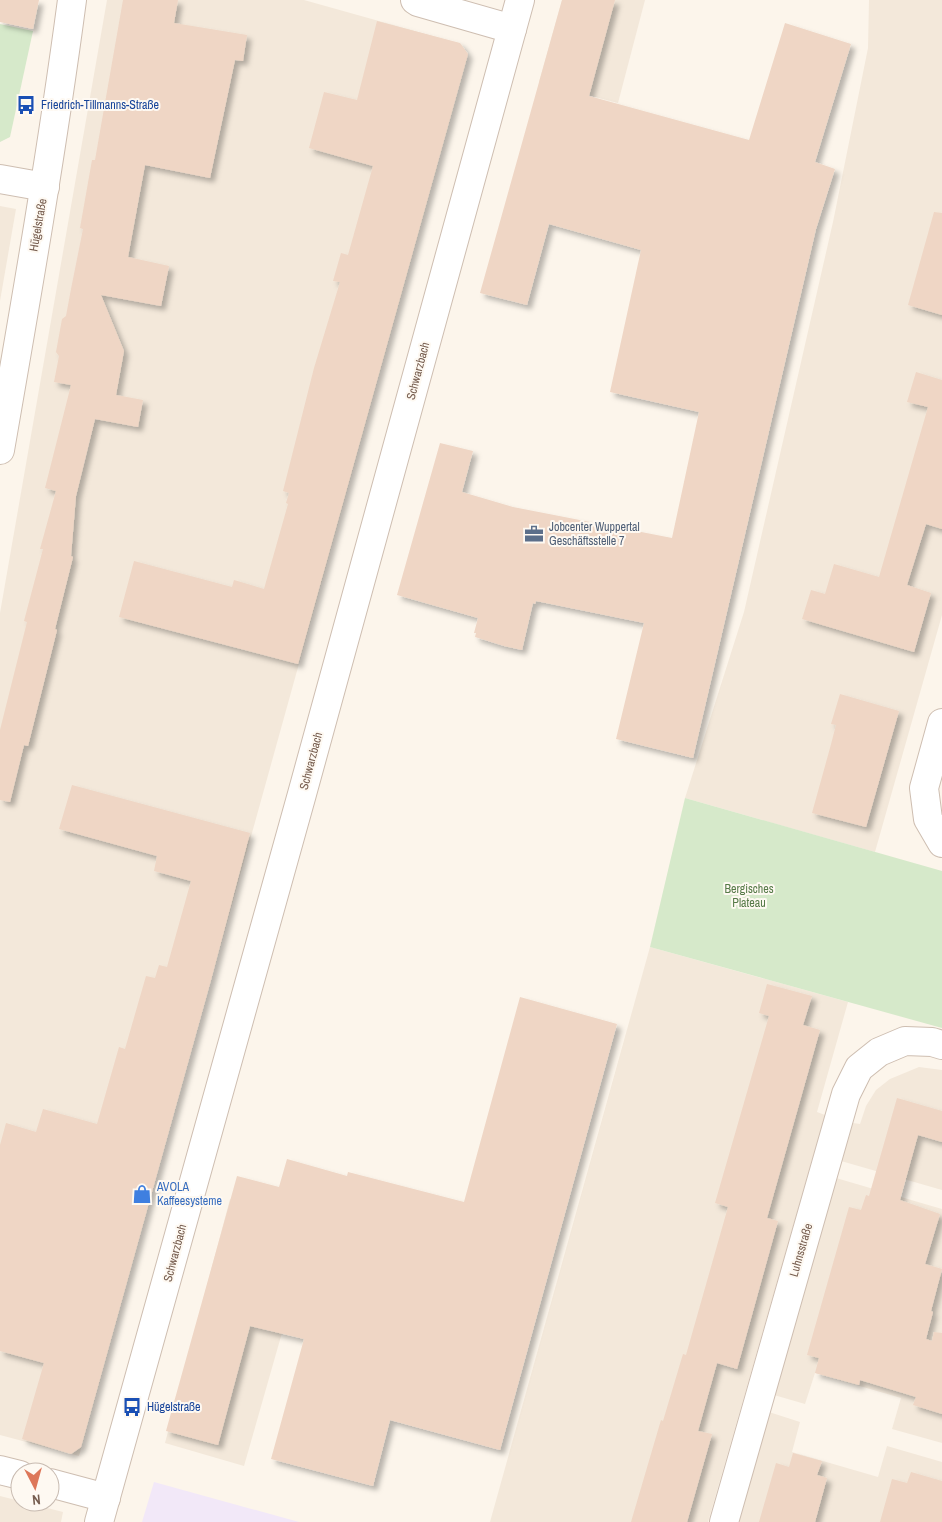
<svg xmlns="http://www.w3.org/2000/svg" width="942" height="1522" viewBox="0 0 942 1522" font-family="'Archivo Narrow',sans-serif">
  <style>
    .residential { fill: #f3e8da }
    .education { fill: #f2e8f8 }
    .green { fill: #d6e9ca }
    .building { fill: #efd6c5; filter: url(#shadow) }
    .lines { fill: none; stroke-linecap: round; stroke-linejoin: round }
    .minor-casing { stroke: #cebeb1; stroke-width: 30 }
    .minor { stroke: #fff; stroke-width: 28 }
    .labels { text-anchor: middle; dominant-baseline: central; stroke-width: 4; stroke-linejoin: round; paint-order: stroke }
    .transit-label { font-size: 12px; fill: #164399; stroke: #fef9f2; text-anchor: start }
    .street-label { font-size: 12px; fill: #765d4f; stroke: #fef9f2 }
    .service-label { font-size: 12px; fill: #4e5e75; stroke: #fef9f2; text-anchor: start }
    .park-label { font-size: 12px; fill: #567a48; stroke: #fef9f2 }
    .shop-label { font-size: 12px; fill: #366cbe; stroke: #fef9f2; text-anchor: start }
  </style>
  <defs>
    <filter id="shadow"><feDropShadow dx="4.5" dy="4.5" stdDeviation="2.5" flood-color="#0004"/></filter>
  </defs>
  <rect width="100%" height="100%" fill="#fcf5eb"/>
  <!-- residential -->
  <g class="residential">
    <path d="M 107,0 L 304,0 L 461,44 L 468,55 L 79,1456 L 0,1435 L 0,613 Z"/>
    <path d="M 562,0 L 645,0 L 618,103 L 539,82 Z"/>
    <path d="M 869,0 L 942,0 L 942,615 L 875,852 L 685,798 L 744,612 L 833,222 L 868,48 Z"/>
    <path d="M 0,206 L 16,209 L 0,301 Z"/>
    <path d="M 650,947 L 848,1002 L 817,1112 L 825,1115 L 708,1522 L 490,1522 Z"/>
    <path d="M 919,1067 L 942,1070 L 942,1190 L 841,1161 L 853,1123 L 860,1124 L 866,1106 L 876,1090 L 890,1079 Z"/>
    <path d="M 836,1178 L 942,1209 L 942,1443 L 892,1429 L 901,1398 L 815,1373 L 805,1404 L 774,1395 Z"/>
    <path d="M 230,1199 L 313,1224 L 244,1466 L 165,1443 Z"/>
    <path d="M 769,1412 L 800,1422 L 792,1452 L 878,1477 L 887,1446 L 942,1462 L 942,1522 L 738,1522 Z"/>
    <path d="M 0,1496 L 63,1512 L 61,1522 L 0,1522 Z"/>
  </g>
  <!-- education -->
  <path class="education" d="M 154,1482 L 299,1522 L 142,1522 Z"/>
  <!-- green -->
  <g class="green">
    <path d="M 0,24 L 33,31 L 10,137 L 0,142 Z"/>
    <path d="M 685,798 L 942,871 L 942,1028 L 650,947 Z"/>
  </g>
  <!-- building -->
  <g class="building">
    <path d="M 0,0 L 39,0 L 33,29 L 0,22 Z"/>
    <path d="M 123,0 L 178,0 L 174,23 L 247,35 L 243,61 L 235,60 L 210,178 L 145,165 L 128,257 L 169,266 L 161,306 L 101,295 L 124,351 L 116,395 L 143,400 L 138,427 L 95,419 L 76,496 L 71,556 L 73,557 L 55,629 L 57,630 L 28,746 L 24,745 L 10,802 L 0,800 L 0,730 L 27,622 L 24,621 L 43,549 L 40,549 L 56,491 L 45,488 L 71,385 L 54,382 L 59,356 L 56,352 L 62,319 L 66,316 L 71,289 L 83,229 L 80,228 L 92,160 L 95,160 Z"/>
    <path d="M 562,0 L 615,0 L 589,96 L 749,140 L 785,23 L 851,44 L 815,162 L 835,169 L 816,229 L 693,758 L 616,739 L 644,623 L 536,601 L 535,604 L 533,603 L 522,650 L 504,646 L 475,637 L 476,633 L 474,633 L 478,618 L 397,595 L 440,443 L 473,451 L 462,492 L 513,507 L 672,538 L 699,412 L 610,392 L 641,250 L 549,224 L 527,305 L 480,293 Z"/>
    <path d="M 377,21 L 460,43 L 468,54 L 298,664 L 119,617 L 134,561 L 232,587 L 234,580 L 264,589 L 288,504 L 286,503 L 289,493 L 283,491 L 314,368 L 340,282 L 333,281 L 341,253 L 348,255 L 373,166 L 309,148 L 324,92 L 357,100 Z"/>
    <path d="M 934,212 L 942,213 L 942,315 L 908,305 Z"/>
    <path d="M 916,372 L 942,380 L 942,529 L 926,524 L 907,585 L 931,593 L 914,652 L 802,619 L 811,590 L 825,594 L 834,564 L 879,577 L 928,407 L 907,402 Z"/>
    <path d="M 840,694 L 899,711 L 866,827 L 812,813 L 830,748 L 836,725 L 831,724 Z"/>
    <path d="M 72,785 L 250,833 L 211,980 L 81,1447 L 71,1454 L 22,1439 L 44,1363 L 0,1351 L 0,1145 L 6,1123 L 36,1132 L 43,1109 L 97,1124 L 119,1047 L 125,1049 L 146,976 L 155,978 L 159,965 L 167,967 L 191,881 L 154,871 L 157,856 L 59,829 Z"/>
    <path d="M 767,984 L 812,996 L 803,1025 L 820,1030 L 767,1218 L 778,1221 L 737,1369 L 717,1363 L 698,1431 L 712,1434 L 687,1522 L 631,1522 L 661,1420 L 663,1421 L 683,1354 L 686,1355 L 728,1207 L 715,1203 L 769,1016 L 759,1013 Z"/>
    <path d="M 520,997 L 617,1024 L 500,1450 L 390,1420 L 373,1486 L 271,1459 L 304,1339 L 250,1326 L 218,1445 L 166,1431 L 237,1176 L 279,1187 L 287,1159 L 347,1176 L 348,1172 L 464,1202 Z"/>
    <path d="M 897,1098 L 942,1111 L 942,1142 L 918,1135 L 900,1200 L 940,1214 L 925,1264 L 942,1269 L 931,1311 L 933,1312 L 926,1339 L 932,1341 L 934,1332 L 942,1333 L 942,1414 L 913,1405 L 916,1397 L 860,1380 L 859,1385 L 815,1373 L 819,1358 L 807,1355 L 849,1207 L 861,1210 L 866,1195 L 869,1196 Z"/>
    <path d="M 793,1453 L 822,1461 L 817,1475 L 827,1478 L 815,1522 L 759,1522 L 776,1463 L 789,1467 Z"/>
    <path d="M 911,1472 L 942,1481 L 942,1522 L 880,1522 L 892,1479 L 907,1483 Z"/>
  </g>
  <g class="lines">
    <!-- minor casing -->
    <g class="minor-casing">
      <g id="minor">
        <path d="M 415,0 L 418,2 L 512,29"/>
        <path d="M 0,179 L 45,187"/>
        <path d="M 0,450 C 26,300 52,151 72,0"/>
        <path d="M 942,723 L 924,788 L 928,819 L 942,843"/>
        <path d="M 0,1470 L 20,1475"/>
        <path d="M 50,1483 L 106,1498"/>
        <path d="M 99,1522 L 302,794 L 520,0"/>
        <path d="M 724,1522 L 846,1094 L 859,1068 L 879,1052 L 905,1041 L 932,1042 L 942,1045"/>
      </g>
    </g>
    <!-- minor -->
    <use href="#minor" class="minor"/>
  </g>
  <!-- icons -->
  <defs>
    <g id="bus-bare" transform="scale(1.5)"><path d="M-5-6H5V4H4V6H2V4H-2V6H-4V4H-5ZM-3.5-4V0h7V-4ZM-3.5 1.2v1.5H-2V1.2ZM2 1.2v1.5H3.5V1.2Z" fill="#1a4fb4" stroke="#fef9f2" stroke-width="2.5" paint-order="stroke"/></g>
    <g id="office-bare" transform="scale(1.5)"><path d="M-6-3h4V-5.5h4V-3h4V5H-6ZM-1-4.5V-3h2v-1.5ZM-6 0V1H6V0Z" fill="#5c6f8a" stroke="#fef9f2" stroke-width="2.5" paint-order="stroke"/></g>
    <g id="shop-bare" transform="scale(1.5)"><path d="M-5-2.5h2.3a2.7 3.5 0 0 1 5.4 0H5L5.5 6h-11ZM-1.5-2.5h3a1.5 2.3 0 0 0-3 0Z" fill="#3f7fe0" stroke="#fef9f2" stroke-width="2.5" paint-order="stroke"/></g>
  </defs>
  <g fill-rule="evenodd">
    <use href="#bus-bare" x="26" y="105"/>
    <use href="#office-bare" x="534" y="534"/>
    <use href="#shop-bare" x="142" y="1194"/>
    <use href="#bus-bare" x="132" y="1407"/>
  </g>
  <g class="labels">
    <!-- transit labels -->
    <g class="transit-label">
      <text x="41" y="105">Friedrich-Tillmanns-Straße</text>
      <text x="147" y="1407">Hügelstraße</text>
    </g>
    <!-- street labels -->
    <g class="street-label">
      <text transform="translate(38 225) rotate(-80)">Hügelstraße</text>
      <text transform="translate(418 371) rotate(-75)">Schwarzbach</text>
      <text transform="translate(311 761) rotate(-75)">Schwarzbach</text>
      <text transform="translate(801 1250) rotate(-74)">Luhnsstraße</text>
      <text transform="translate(175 1253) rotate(-75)">Schwarzbach</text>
    </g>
    <!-- service labels -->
    <g class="service-label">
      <text x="549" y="527">Jobcenter Wuppertal<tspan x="549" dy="14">Geschäftsstelle 7</tspan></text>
    </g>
    <!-- park labels -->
    <g class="park-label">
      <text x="749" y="889">Bergisches<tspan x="749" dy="14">Plateau</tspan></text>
    </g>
    <!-- shop labels -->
    <g class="shop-label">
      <text x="157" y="1187">AVOLA<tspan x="157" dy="14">Kaffeesysteme</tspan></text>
    </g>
  </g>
  <!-- north arrow -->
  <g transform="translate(35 1487) rotate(174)"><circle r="24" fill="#fef9f2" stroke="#c8bbb1"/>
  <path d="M0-4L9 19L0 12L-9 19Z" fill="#dd7759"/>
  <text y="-8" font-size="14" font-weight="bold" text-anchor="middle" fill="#765d4f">N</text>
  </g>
</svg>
